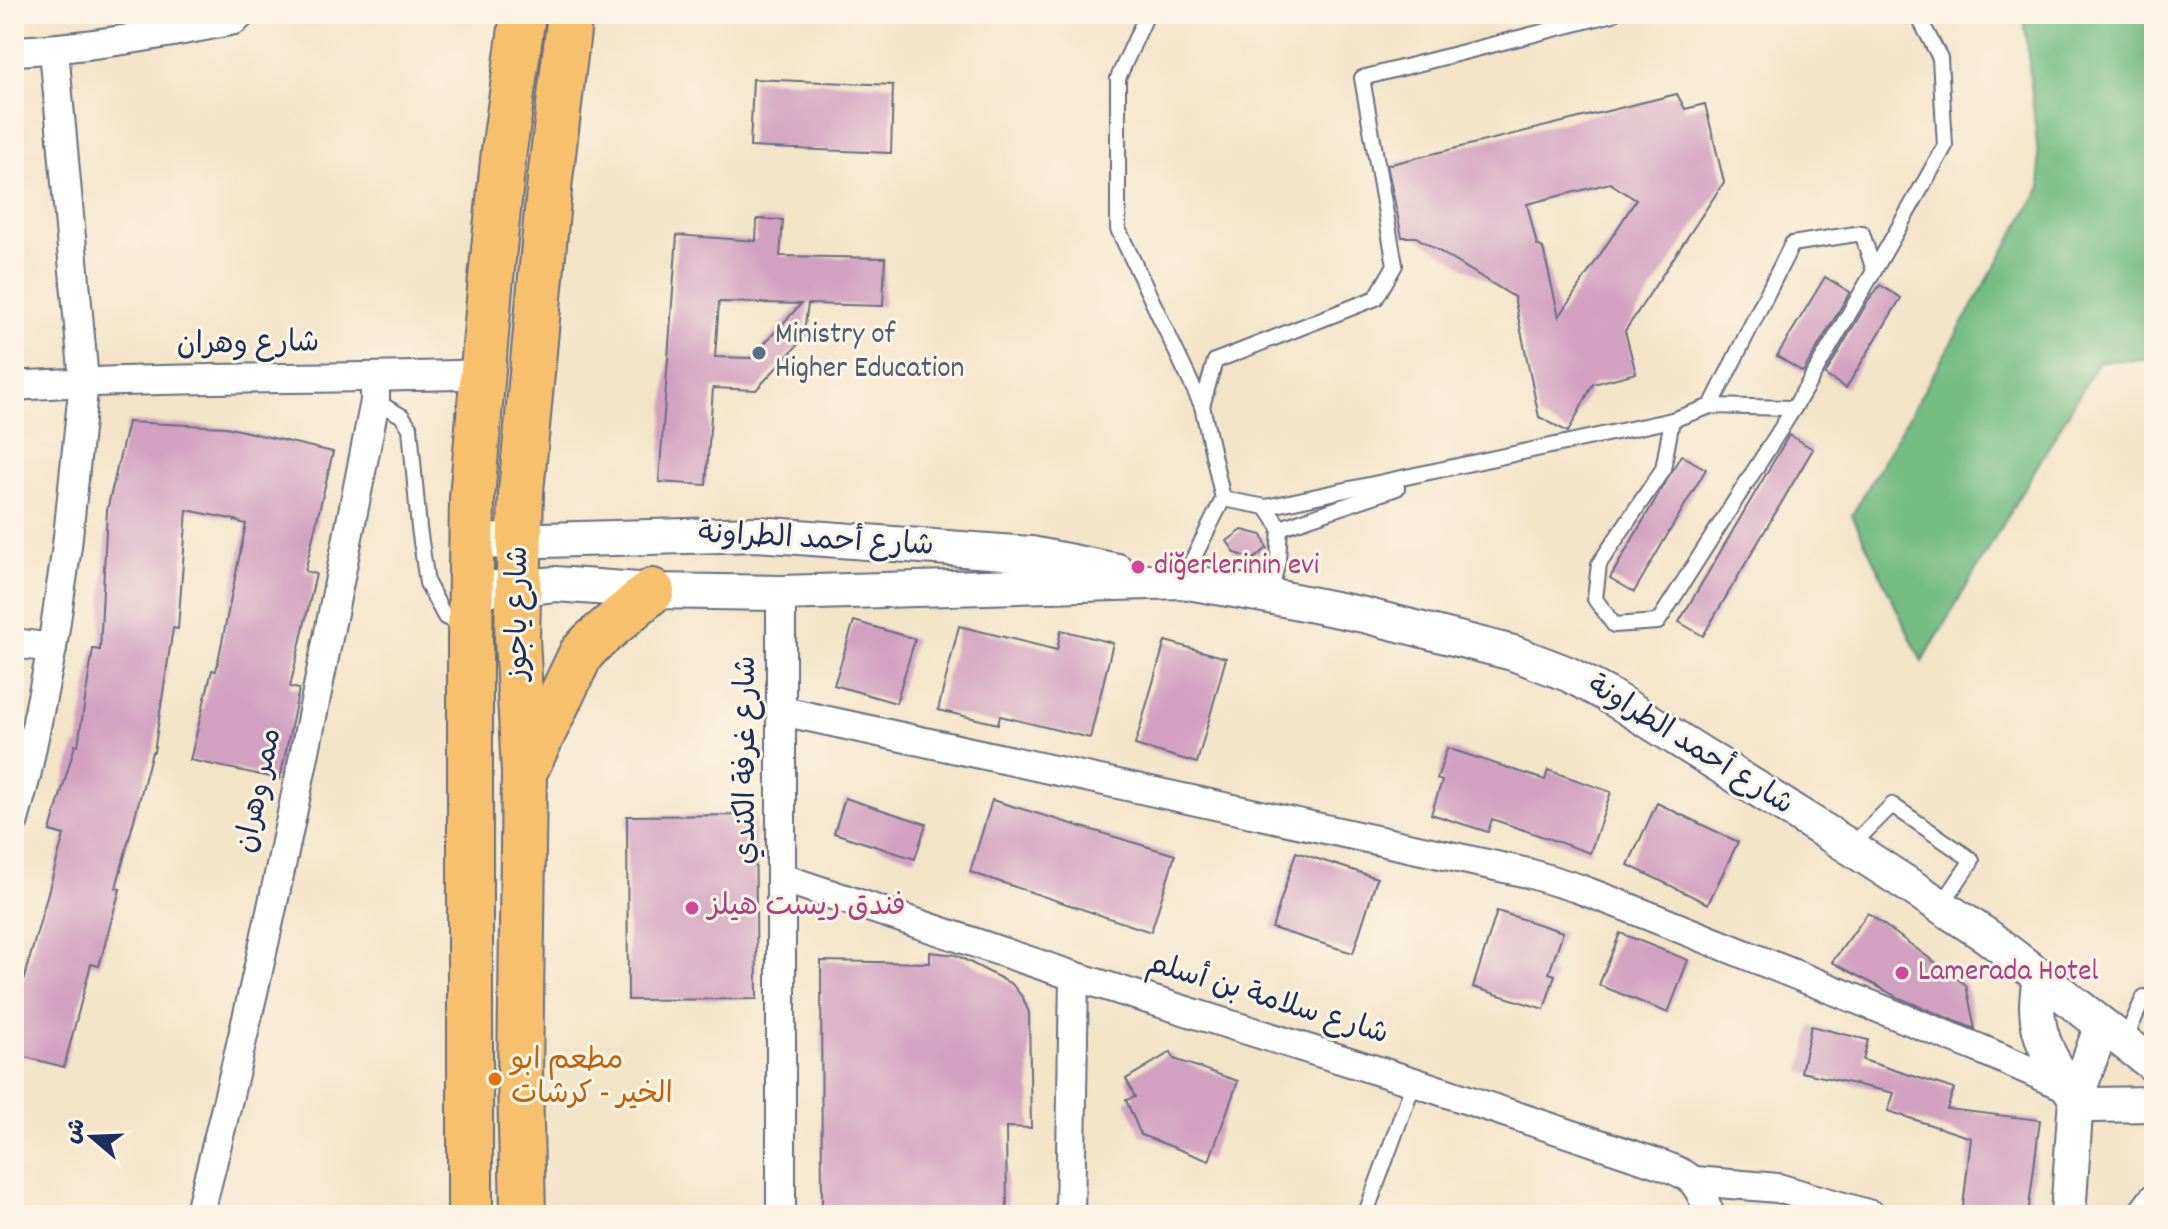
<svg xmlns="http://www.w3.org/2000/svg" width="2168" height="1229" viewBox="0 0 2168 1229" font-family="Dekko,'Playpen Sans Arabic',sans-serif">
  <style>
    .forest { fill: #74bc83; stroke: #487670; stroke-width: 2 }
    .building { fill: #d2a1c0; fill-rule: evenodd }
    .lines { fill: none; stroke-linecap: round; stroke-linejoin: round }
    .service-casing { stroke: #676e83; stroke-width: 18 }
    .minor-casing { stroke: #676e83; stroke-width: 32 }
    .tertiary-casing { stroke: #676e83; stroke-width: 38 }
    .primary-casing { stroke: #676e83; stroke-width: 48 }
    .service { stroke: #fff; stroke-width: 14 }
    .minor { stroke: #fff; stroke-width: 28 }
    .tertiary { stroke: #fff; stroke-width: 34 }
    .primary { stroke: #f7c06c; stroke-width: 44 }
    .service-dot { fill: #5c6f8a; stroke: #fcf5e5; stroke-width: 3 }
    .hotel-dot { fill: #d1479c; stroke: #fcf5e5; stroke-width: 3 }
    .food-dot { fill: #e8710a; stroke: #fcf5e5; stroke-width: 3 }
    .labels { text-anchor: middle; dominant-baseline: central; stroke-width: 6; stroke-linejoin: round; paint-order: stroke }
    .service-label { font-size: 30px; fill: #4e5e75; stroke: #fcf5e5; text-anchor: start }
    .street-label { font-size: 30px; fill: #1b2f5e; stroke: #fcf5e5 }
    .hotel-label { font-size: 30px; fill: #b23c85; stroke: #fcf5e5; text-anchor: start }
    .food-label { font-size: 30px; fill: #c56008; stroke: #fcf5e5; text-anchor: start }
  </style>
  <rect width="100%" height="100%" fill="#fcf5e5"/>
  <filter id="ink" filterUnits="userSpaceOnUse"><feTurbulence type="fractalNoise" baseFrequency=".0125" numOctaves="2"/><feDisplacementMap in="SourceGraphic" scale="16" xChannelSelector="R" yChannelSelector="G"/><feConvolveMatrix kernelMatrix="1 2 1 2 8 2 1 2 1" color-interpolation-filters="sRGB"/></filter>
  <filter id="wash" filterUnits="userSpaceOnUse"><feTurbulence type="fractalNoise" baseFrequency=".006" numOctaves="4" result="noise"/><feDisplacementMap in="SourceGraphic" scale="32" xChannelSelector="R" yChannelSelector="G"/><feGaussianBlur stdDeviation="1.8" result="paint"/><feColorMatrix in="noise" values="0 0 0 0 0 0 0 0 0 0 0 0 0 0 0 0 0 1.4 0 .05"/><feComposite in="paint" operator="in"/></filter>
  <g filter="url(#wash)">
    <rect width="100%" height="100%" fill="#f3e4c7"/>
    <!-- forest -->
    <path class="forest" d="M 2024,14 L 2154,14 L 2154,360 L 2099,361 L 1922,662 L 1852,515 L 2041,187 Z"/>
    <g id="blocks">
      <!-- building -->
      <g class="building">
        <path d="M 753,79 L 893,85 L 891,153 L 750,147 Z"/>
        <path d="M 1677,94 L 1685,109 L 1705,104 L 1724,182 L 1625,331 L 1636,373 L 1593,384 L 1568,432 L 1539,417 L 1514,297 L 1416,237 L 1402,237 L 1387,165 ZM 1610,183 L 1636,200 L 1559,317 L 1543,248 L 1537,245 L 1527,204 Z"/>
        <path d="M 757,219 L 783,220 L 780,256 L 885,258 L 883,306 L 808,304 L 803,339 L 756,390 L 713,388 L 706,485 L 659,482 L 677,235 L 756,241 ZM 719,302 L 801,304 L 751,358 L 715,357 Z"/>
        <path d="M 1825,277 L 1850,292 L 1803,372 L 1777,356 Z"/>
        <path d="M 1880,285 L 1901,298 L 1846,388 L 1825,375 L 1867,303 Z"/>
        <path d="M 128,422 L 226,427 L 333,452 L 305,571 L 316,574 L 290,687 L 299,689 L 280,779 L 190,760 L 212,670 L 216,671 L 246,524 L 235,521 L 236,520 L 187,510 L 178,629 L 173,628 L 154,752 L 152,752 L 116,888 L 120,889 L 99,966 L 91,964 L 64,1067 L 14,1054 L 14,976 L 24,979 L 64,835 L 50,831 L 75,745 L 78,745 L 93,649 L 100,650 L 107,510 Z"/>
        <path d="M 1789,435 L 1813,449 L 1703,636 L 1679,622 Z"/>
        <path d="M 1681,455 L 1706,469 L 1634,592 L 1610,578 Z"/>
        <path d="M 1242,530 L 1262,535 L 1267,548 L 1254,559 L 1235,553 L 1227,541 Z"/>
        <path d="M 854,621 L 915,639 L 896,703 L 834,685 Z"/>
        <path d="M 959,626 L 1057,650 L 1061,630 L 1113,643 L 1090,738 L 1000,716 L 998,724 L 938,710 Z"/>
        <path d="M 1165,641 L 1226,658 L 1197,763 L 1135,745 Z"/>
        <path d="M 1447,748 L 1545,780 L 1548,770 L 1611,792 L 1590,853 L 1492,819 L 1488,832 L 1431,814 L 1442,781 L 1437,779 Z"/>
        <path d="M 845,798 L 926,824 L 915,859 L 834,833 Z"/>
        <path d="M 992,800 L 1175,855 L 1151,932 L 970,872 Z"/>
        <path d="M 1657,803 L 1738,842 L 1708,904 L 1628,865 Z"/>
        <path d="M 755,815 L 757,999 L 628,1000 L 627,816 Z"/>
        <path d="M 1296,852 L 1377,878 L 1353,953 L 1272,928 Z"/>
        <path d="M 1497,911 L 1563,932 L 1549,973 L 1555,975 L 1544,1009 L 1473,987 Z"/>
        <path d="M 1868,913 L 1966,985 L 1975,1029 L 1897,997 L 1832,962 Z"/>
        <path d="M 1620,933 L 1688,960 L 1668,1013 L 1599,985 Z"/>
        <path d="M 930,952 L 956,955 L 1012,984 L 1023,998 L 1029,1013 L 1031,1128 L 1006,1127 L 1007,1215 L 822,1215 L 821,961 L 930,963 Z"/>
        <path d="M 1811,1026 L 1868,1040 L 1863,1060 L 1954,1089 L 1947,1109 L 2040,1120 L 2028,1215 L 1962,1215 L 1971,1138 L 1888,1111 L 1894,1093 L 1801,1072 Z"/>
        <path d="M 1171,1052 L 1174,1059 L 1238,1081 L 1209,1161 L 1141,1135 L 1126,1100 L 1135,1097 L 1126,1079 Z"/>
      </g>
    </g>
  </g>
  <g filter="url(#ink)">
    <use href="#blocks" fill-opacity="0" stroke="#676e83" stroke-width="2"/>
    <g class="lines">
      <!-- service casing -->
      <g class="service-casing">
        <g id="service">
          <path d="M 1147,14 L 1118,78 L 1118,229 L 1202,406 L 1223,499"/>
          <path d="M 1874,271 L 1945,146 L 1940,58 L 1917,14"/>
          <path d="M 375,401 L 402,416 L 410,428 L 419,528 L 427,583 L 445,617 L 466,627"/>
          <path d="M 1202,406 L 1215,361 L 1376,298 L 1395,265 L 1362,78 L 1613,14"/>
          <path d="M 1672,420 L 1663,469 L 1599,564 L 1595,599 L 1614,625 L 1658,622 L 1794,408 L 1874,271 L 1862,233 L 1792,244 L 1711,406"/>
          <path d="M 1266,507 L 1672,420 L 1711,406 L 1794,408"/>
          <path d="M 1280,528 L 1397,488"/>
          <path d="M 1183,579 L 1223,499 L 1266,507 L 1280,528 L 1278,560 L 1270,595"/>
          <path d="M 1850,847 L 1892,805 L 1972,860 L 1941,906"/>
          <path d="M 2124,1042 L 2144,997 L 2154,1001"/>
          <path d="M 1367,1210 L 1414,1082"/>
        </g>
      </g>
      <!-- minor casing -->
      <g class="minor-casing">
        <g id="minor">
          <path d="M 14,51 C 88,48 162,35 234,20 L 241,14"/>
          <path d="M 14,386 C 170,376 327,380 483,374"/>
          <path d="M 781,593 L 781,1215"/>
          <path d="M 14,643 L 52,648"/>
          <path d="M 782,711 L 1528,873 L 1577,888 L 1627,907 L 1978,1048 L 2069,1088"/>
          <path d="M 14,820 L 26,776 L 52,648 L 67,546 L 84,381 L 54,50"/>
          <path d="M 782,878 L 1074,976 L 1414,1082 L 1657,1163 C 1693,1176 1697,1180 1710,1215"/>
          <path d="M 1695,1181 L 1778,1188 L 1871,1215"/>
          <path d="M 199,1215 C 269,946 321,673 375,401 L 375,378"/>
          <path d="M 1070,1215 L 1074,976"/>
          <path d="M 2141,1215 L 2154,1198"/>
        </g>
      </g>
      <!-- tertiary casing -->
      <g class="tertiary-casing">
        <g id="tertiary">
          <path d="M 472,542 L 757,534 L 1031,554 L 1117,571"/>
          <path d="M 471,588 L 519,588 L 555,584 L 652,591 L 781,593 L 1182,581 L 1269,596 L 1364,615 L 1513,653 L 1568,674 L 1606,694 L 1850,847 L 1987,936 L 2154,1065"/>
          <path d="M 2040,975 C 2039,985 2037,996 2037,1007 C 2037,1042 2057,1070 2076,1098"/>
          <path d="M 2091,1105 L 2154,1104"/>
          <path d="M 2068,1215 L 2076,1098 L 2102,1025"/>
        </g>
      </g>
      <!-- primary casing -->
      <g class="primary-casing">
        <g id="primary">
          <path d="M 527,767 L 581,654 L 591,643 L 652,591"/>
          <path d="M 470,1215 L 470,642 L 472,498 L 490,288 L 504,151 L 523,14"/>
          <path d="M 523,1215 L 520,1079 L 524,773 L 517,638 L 521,492 L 550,179 L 570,14"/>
        </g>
      </g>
      <!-- service -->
      <use href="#service" class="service"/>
      <!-- minor -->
      <use href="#minor" class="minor"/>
      <!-- tertiary -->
      <use href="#tertiary" class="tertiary"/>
      <!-- primary -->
      <use href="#primary" class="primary"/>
    </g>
  </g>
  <!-- markers -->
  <circle class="service-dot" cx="759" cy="353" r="8"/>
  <g class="hotel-dot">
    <circle cx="1138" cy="567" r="8"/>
    <circle cx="692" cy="908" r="8"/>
    <circle cx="1902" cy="973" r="8"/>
  </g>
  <circle class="food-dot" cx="495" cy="1079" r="8"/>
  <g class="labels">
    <!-- service labels -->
    <g class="service-label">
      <text x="775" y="336">Ministry of<tspan x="775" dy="34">Higher Education</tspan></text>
    </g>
    <!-- street labels -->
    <g class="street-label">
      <text transform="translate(248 346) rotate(-1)">شارع وهران</text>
      <text transform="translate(816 542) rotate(3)">شارع أحمد الطراونة</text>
      <text transform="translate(520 613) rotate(-90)">شارع ياجوز</text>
      <text transform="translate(1689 747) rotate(32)">شارع أحمد الطراونة</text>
      <text transform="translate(748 760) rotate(-90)">شارع غرفة الكندي</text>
      <text transform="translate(261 791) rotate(-78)">ممر وهران</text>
      <text transform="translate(1267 1001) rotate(17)">شارع سلامة بن أسلم</text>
    </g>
    <!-- hotel labels -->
    <g class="hotel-label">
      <text x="1154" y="567">diğerlerinin evi</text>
      <text x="708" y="908">فندق ريست هيلز</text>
      <text x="1918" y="973">Lamerada Hotel</text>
    </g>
    <!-- food labels -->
    <g class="food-label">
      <text x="511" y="1062">مطعم ابو<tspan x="511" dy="34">الخير - كرشات</tspan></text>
    </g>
  </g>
  <!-- margin -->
  <rect width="2168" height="1229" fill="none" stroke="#fcf5e5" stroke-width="48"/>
  <!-- north arrow -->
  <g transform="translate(92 1137) rotate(289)" stroke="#fcf5e5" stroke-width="6" paint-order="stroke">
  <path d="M0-6L14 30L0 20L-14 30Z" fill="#1b2f5e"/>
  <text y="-12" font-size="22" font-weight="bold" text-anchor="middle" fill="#1b2f5e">ش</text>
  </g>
</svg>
